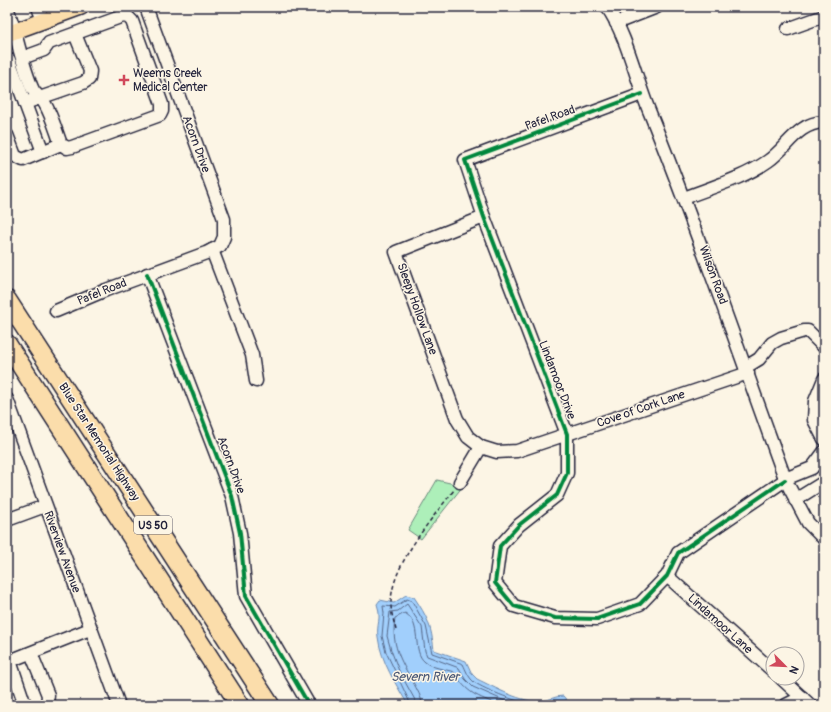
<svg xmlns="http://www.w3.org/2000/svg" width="831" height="712" viewBox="0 0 831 712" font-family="Pangolin,sans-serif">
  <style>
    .green { fill: #adefb9; stroke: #68887a }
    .water { fill: #a1cffc; stroke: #6e8aaf }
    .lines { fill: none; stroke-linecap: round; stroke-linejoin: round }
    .shore { stroke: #556788; stroke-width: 1 }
    .minor-casing { stroke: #22223b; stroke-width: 15 }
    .major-casing { stroke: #22223b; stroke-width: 18 }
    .highway-casing { stroke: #22223b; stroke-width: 21 }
    .path { stroke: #22223b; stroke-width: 1.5; stroke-dasharray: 4 3; stroke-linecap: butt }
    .minor { stroke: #fcf5e5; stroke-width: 12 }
    .major { stroke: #fbddab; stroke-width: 15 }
    .highway { stroke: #fbddab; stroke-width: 18 }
    .cycleway-casing { stroke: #fcf5e5; stroke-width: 6 }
    .cycleway { stroke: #00873e; stroke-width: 4 }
    .poi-dot { fill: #d1495b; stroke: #fcf5e5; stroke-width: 1.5 }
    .labels { text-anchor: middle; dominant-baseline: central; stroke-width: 3; stroke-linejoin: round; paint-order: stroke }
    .shield { fill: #fcf5e5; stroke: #63616e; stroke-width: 1 }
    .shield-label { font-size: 11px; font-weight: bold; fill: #22223b }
    .poi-label { font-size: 12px; fill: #22223b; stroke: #fcf5e5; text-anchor: start }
    .street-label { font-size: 12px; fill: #22223b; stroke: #fcf5e5 }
    .water-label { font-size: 13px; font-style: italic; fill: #485675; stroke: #fcf5e5 }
  </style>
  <rect width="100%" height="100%" fill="#fcf5e5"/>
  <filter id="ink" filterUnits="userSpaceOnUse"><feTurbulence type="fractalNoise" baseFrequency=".025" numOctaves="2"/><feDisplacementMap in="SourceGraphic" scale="8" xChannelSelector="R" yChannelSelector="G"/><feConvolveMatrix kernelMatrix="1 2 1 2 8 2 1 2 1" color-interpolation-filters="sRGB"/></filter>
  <g filter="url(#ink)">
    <!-- green -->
    <path class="green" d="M 437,480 L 463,486 L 421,539 L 408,530 Z"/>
    <!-- water -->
    <path class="water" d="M 406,595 L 414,597 C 428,618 431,625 434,650 L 466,661 L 472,674 L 477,679 C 494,687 523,704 542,701 C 550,700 555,696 563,696 L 571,705 L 408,705 C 396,684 381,662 378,637 C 376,625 382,619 377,604 L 380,600 L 394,603 Z"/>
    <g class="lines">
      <!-- shore -->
      <g class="shore">
        <path d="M 411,705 L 386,652 L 382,636 L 384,613 L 383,606 L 395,607 L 407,599 L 412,601 L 426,626 L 432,653 L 463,664 C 466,670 468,677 474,682 C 485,690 522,704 535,705"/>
        <path d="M 416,705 L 415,700 L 399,671 L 391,650 L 387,636 L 390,612 L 398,611 L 407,604 L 422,627 L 425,651 L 427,656 L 459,668 L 465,679 L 473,687 L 514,705"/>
        <path d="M 422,705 C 422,697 417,690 413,682 C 400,660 391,644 395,618 L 405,613 C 423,624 411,651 425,662 C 432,668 445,669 454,672 C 467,694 477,696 499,705"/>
      </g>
      <!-- minor casing -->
      <g class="minor-casing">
        <g id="minor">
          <path d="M 7,7 C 17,34 21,63 33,90 C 36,95 42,98 45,104 C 52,116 56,131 61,144 L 67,148 L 72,147 L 160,115 L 162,111 L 162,104 L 132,21 L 128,17 L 123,16 L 49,43 L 44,50 L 22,58"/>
          <path d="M 38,7 L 43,21"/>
          <path d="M 607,7 C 627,35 636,80 650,113 C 699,234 741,358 786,481 L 808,523 L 824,539"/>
          <path d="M 616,23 L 657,7"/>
          <path d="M 788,29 L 824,16"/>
          <path d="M 7,60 L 9,60 L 43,152"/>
          <path d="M 642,94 L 465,160 L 484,217 L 567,434 L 567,473 L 557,495 L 519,525 L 500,546 L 495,583 L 514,606 L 555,618 L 597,619 L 640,604 L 667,576 L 678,553 L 785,480"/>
          <path d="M 25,103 L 83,83 L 89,79 L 90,71 L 75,34"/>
          <path d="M 7,135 L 15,156 L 23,160 L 61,144"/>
          <path d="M 684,198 C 712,187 744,178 768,161 C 788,147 797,123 824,122"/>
          <path d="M 212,250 L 252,355 L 256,381"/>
          <path d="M 147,274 L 232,496 L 240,533 L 246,596 L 309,705"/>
          <path d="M 56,311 L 106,290 L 206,253 L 220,246 L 224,237 L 224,219 L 146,7"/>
          <path d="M 746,367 L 759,359 L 772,343 L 781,338 L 804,331 L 808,331 L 824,347"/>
          <path d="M 824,379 L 815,401 L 814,420 L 824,439"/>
          <path d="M 7,399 L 119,705"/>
          <path d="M 481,447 L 468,437 L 457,419 L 396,252 L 484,217"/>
          <path d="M 785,479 L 812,468 L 824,452"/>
          <path d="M 460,482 L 481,447 L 497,452 L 517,451 L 748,373"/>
          <path d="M 795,500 L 824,482"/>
          <path d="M 7,520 L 45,506"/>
          <path d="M 667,576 L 773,671"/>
          <path d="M 31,653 L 48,695 L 47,705"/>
          <path d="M 10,661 L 25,705"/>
          <path d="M 7,662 L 90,629"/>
          <path d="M 781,678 L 810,705"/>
          <path d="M 786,705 L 802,697"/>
        </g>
      </g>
      <!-- major casing -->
      <g class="major-casing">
        <path id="major" d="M 7,34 L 81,7"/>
      </g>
      <!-- highway casing -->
      <g class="highway-casing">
        <g id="highway">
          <path d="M 7,300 L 270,705"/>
          <path d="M 7,344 L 240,705"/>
        </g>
      </g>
      <!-- path -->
      <path class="path" d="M 396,630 C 394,622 391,613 391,605 C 390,566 431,520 454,490"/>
      <!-- minor -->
      <use href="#minor" class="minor"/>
      <!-- major -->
      <use href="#major" class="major"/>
      <!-- highway -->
      <use href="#highway" class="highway"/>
      <!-- cycleway casing -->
      <g class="cycleway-casing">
        <g id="cycleway">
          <path d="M 642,94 L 465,160 L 484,217 L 567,434 L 567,473 L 557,495 L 519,525 L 500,546 L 495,583 L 514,606 L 555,618 L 597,619 L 640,604 L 667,576 L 678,553 L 785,480"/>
          <path d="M 147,274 L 232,496 L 240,533 L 246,596 L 309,705"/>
        </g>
      </g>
      <!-- cycleway -->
      <use href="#cycleway" class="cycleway"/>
    </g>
  </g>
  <!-- markers -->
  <path class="poi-dot" d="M122 74h4v4h4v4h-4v4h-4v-4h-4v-4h4z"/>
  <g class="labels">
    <!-- shield labels -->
    <rect class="shield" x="134" y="516" width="38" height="18" rx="3"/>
    <g class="shield-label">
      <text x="153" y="525">US 50</text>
    </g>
    <!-- poi labels -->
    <g class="poi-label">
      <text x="133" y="73">Weems Creek<tspan x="133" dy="14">Medical Center</tspan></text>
    </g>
    <!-- street labels -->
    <g class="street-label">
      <text transform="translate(550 118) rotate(-20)">Pafel Road</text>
      <text transform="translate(196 144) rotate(70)">Acorn Drive</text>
      <text transform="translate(713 275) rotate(70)">Wilson Road</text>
      <text transform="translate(102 292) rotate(-22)">Pafel Road</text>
      <text transform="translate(417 309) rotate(70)">Sleepy Hollow Lane</text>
      <text transform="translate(557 380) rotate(69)">Lindamoor Drive</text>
      <text transform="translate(641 409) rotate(-19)">Cove of Cork Lane</text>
      <text transform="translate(99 442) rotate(57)">Blue Star Memorial Highway</text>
      <text transform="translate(231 465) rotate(70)">Acorn Drive</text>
      <text transform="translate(62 552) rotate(70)">Riverview Avenue</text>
      <text transform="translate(720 624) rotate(42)">Lindamoor Lane</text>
    </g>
    <!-- water labels -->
    <g class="water-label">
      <text x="425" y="677">Severn River</text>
    </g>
  </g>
  <!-- margin -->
  <rect width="831" height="712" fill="none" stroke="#fcf5e5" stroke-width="24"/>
  <rect x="12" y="12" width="807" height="688" fill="none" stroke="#22223b" stroke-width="1.5" filter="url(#ink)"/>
  <!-- north arrow -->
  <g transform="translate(785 666) rotate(114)"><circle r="19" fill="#fcf5e5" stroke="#a5a1a1"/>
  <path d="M0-3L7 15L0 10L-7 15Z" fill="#d1495b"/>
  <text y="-6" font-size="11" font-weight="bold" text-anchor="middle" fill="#22223b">N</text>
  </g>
</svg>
